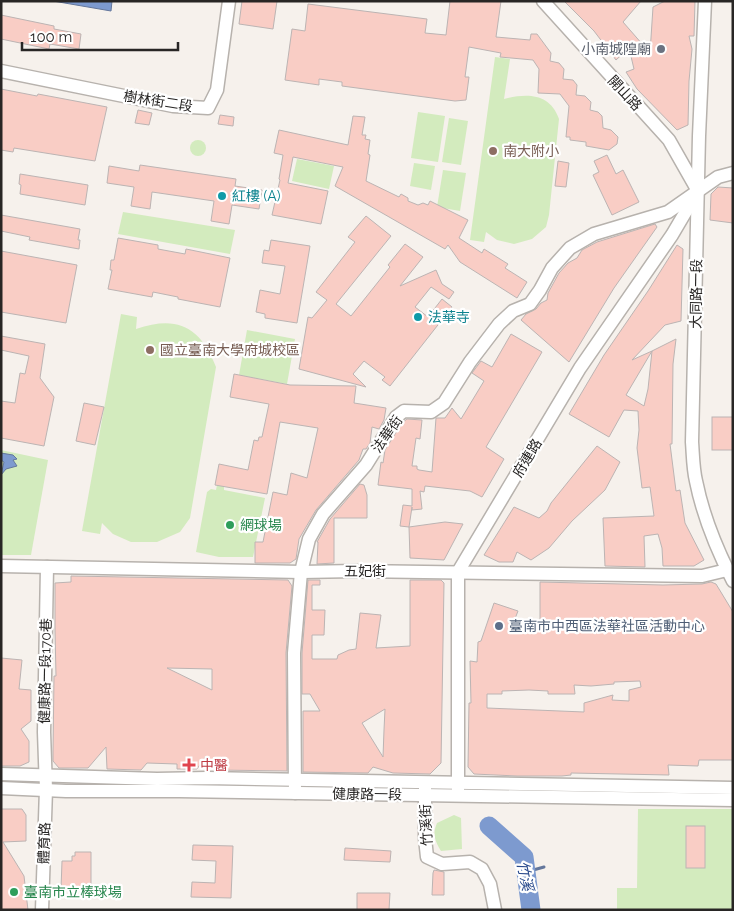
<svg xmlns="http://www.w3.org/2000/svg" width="734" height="911" viewBox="0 0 734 911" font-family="Raleway,'Noto Sans TC',sans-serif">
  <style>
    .green { fill: #d3ebbe }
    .water { fill: #7d9acf; stroke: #64779c }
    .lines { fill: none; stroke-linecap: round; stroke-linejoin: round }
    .stream { stroke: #64779c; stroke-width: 3 }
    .river { stroke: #7d9acf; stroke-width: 19 }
    .building { fill: #f9cdc5; stroke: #bcb4b3; fill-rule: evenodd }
    .minor-casing { stroke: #b7b2ad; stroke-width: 15 }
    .minor { stroke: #fff; stroke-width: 12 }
    .worship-dot { fill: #6b7280; stroke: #fff; stroke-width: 2 }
    .education-dot { fill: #8d6e63; stroke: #fff; stroke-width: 2 }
    .culture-dot { fill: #0f9aa8; stroke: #fff; stroke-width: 2 }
    .leisure-dot { fill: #2e9e5b; stroke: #fff; stroke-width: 2 }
    .service-dot { fill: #5c6f8a; stroke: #fff; stroke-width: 2 }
    .health-dot { fill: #e0444e; stroke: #fff; stroke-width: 2 }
    .labels { text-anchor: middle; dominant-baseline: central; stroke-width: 4.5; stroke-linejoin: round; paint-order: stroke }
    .worship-label { font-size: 14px; fill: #5b616d; stroke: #fff; text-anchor: end }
    .street-label { font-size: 14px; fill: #282625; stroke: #fff }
    .education-label { font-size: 14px; fill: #785e54; stroke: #fff; text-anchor: start }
    .culture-label { font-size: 14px; fill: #0d838f; stroke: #fff; text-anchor: start }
    .leisure-label { font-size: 14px; fill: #27864d; stroke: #fff; text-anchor: start }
    .service-label { font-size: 14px; fill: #4e5e75; stroke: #fff; text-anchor: start }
    .health-label { font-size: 14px; fill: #be3a42; stroke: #fff; text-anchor: start }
    .water-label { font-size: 15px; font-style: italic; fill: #294a8c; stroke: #fff }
  </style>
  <rect width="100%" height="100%" fill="#f6f1ec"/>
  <!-- green -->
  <g class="green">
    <path d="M 495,57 L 510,59 L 504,99 C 527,93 550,93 559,119 L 549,215 L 546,227 L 532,239 L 514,244 L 497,240 L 486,232 L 484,242 L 470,240 Z"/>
    <path d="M 418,112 L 445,116 L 438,162 L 411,158 Z"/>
    <path d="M 449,118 L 468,121 L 461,165 L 442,162 Z"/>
    <circle cx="198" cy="148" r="8"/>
    <path d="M 297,159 L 334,166 L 329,189 L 292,181 Z"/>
    <path d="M 414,163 L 435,166 L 431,190 L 410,186 Z"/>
    <path d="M 443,170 L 466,173 L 460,211 L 437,207 Z"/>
    <path d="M 123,212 L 235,230 L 230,254 L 118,234 Z"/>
    <path d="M 121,314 L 137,317 L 136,329 C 177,315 200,326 216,367 L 190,518 L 180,532 L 157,542 L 131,542 L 113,534 L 102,523 L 100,534 L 82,531 Z"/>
    <path d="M 247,330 L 295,339 L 287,384 L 239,375 Z"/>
    <path d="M 1,450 L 48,460 L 31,555 L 1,555 Z"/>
    <path d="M 217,485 L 224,486 L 224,490 L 265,498 L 253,557 L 219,557 L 196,552 L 207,492 L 211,489 L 216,490 Z"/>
    <path d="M 638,809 L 733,809 L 733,910 L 617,910 L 617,888 L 637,888 Z"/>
    <path d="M 454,815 L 461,818 L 462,849 L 441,851 C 435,841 432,834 437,823 Z"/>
  </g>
  <!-- water -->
  <g class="water">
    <path d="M 53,1 L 112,1 L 111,11 Z"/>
    <path d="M 1,453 L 13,455 L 17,459 L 13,460 L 17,466 L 6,469 L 1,475 L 4,462 L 1,460 Z"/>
  </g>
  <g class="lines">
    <!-- stream -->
    <path class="stream" d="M 526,872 L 544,867"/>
    <!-- river -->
    <path class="river" d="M 489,826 L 524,857 L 531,910"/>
  </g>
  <!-- building -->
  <g class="building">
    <path d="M 242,1 L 277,1 L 273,29 L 239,24 Z"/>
    <path d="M 450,1 L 501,1 L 496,37 L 530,40 L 531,34 L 537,34 L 551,53 L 550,61 L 559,63 L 564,69 L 563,79 L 573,80 L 577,85 L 576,95 L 585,96 L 591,102 L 590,110 L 598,112 L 602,116 L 603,128 L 611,130 L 618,137 L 617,144 L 609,150 L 586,146 L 586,142 L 570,140 L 570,137 L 566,137 L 569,106 L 560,94 L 538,93 L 539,69 L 533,60 L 500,57 L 501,53 L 469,47 L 465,77 L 469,77 L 466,100 L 455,101 L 342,86 L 342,82 L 319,79 L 319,85 L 285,80 L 292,29 L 305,31 L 308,4 L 427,19 L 425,33 L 446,35 Z"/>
    <path d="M 564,1 L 641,1 L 623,22 L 650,53 L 653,7 L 665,1 L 695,1 L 694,36 L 689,36 L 692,49 L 689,81 L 688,125 L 677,130 L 637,89 L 626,72 L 634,69 L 629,48 L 616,60 L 594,31 Z"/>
    <path d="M 1,15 L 54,26 L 54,29 L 81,34 L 79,49 L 50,44 L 49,49 L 1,39 Z"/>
    <path d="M 1,89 L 37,96 L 38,94 L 107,107 L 95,161 L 14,148 L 13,152 L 1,150 Z"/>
    <path d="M 138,110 L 152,113 L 149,125 L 135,123 Z"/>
    <path d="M 220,115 L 234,117 L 233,126 L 218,124 Z"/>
    <path d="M 353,116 L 365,117 L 362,135 L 366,135 L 365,139 L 370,140 L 368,154 L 370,155 L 366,181 L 399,197 L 401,194 L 408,198 L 408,201 L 418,205 L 423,203 L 428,205 L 430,201 L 468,220 L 459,238 L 482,253 L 484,249 L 508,264 L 505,268 L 527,282 L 517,298 L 460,262 L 448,245 L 445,249 L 335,186 L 343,167 L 293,157 L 288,183 L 328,191 L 321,224 L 272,215 L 280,180 L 279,179 L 283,155 L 274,153 L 279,130 L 348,145 Z"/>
    <path d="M 607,155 L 616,174 L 623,170 L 639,202 L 612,215 L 593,175 L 599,172 L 594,161 Z"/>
    <path d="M 558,161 L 569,163 L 566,187 L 555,186 Z"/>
    <path d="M 140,165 L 236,179 L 235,186 L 262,190 L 259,209 L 232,205 L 229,224 L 211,221 L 214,201 L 152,192 L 150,209 L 131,206 L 134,187 L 107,183 L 109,166 L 139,171 Z"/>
    <path d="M 20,174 L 88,185 L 85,205 L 20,194 L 21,185 L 19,184 Z"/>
    <path d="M 718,187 L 733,188 L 733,223 L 710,220 L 711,194 Z"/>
    <path d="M 1,215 L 80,229 L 78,240 L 80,240 L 79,249 L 29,240 L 30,237 L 1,231 Z"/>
    <path d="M 366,216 L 391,236 L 336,304 L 351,316 L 390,267 L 388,265 L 405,244 L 423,257 L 400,286 L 436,270 L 442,284 L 454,292 L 449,299 L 431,287 L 415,307 L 428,317 L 442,299 L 452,307 L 390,386 L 382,380 L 385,377 L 364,361 L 353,374 L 366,387 L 299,369 L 308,317 L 312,318 L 327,300 L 316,292 L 355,242 L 348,237 Z"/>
    <path d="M 655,224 L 657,227 L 614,288 L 569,362 L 521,320 L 526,314 L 536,309 L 541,303 L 547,300 L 548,293 L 559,273 L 568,263 L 577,258 L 582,250 L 597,242 Z"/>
    <path d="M 118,238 L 158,245 L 158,249 L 185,254 L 186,249 L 230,258 L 220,307 L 178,299 L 178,297 L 153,292 L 152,297 L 108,289 L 112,270 L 110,270 L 111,260 L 114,260 Z"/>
    <path d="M 271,240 L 310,246 L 297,323 L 265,318 L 265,314 L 256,312 L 260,290 L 280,294 L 285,266 L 262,263 L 264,250 L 269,251 Z"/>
    <path d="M 677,245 L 683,249 L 681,321 L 665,325 L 632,360 L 652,351 L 626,395 L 644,406 L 648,389 L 652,351 L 676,339 L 673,364 L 672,444 L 670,444 L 676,491 L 680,490 L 685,523 L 704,560 L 694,566 L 663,566 L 662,548 L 658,534 L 644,536 L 645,567 L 605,566 L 603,518 L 654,516 L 650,487 L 642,488 L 637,448 L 639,430 L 638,411 L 624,410 L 609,437 L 569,414 L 604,355 L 648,291 Z"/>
    <path d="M 1,251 L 77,265 L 66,323 L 1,312 Z"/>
    <path d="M 511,334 L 542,352 L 486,447 L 504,459 L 482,497 L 470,491 L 425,486 L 424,492 L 420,491 L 422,509 L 412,510 L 412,507 L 409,527 L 400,526 L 403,505 L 412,506 L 412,489 L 378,485 L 381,462 L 383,463 L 385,450 L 402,423 L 407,419 L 422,420 L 420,439 L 416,438 L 412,466 L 417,466 L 417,469 L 419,470 L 432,472 L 436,418 L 445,418 L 452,408 L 461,419 L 484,381 L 472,373 L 481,361 L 492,367 Z"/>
    <path d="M 1,336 L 45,344 L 40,378 L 54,397 L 44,446 L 1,438 L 1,401 L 15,403 L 20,373 L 25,374 L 29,356 L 1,350 Z"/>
    <path d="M 234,374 L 290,385 L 356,386 L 354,403 L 386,408 L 384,420 L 379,429 L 372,427 L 370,443 L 366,449 L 363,449 L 359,460 L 316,510 L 299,539 L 296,559 L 290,563 L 255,563 L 255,542 L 263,542 L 273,492 L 287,495 L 291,473 L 307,478 L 318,428 L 280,422 L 267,494 L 215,485 L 219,464 L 248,470 L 254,440 L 258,441 L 259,437 L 262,437 L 269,404 L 230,397 Z"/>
    <path d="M 84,403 L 104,407 L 95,445 L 76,441 Z"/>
    <rect x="712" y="417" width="21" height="33"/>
    <path d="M 597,446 L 620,462 L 605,490 L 572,521 L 549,548 L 531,560 L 517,552 L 513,562 L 499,562 L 484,555 L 514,507 L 539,518 L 547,511 L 551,503 Z"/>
    <path d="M 360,484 L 364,485 L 367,495 L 367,518 L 334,518 L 334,563 L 317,564 L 318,542 L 317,542 L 330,519 Z"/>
    <path d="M 445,522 L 463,524 L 444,560 L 410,558 L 409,527 Z"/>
    <path d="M 71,576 L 288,580 L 292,586 L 286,653 L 287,771 L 216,770 L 206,756 L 197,769 L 177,769 L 177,764 L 147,763 L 141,770 L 107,769 L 106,747 L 88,768 L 59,768 L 53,761 L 53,752 L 54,676 L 56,676 L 55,631 L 55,583 L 71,582 ZM 167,668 L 212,669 L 212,690 Z"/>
    <path d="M 308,580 L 320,580 L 320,585 L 312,585 L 312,610 L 325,610 L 324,635 L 312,635 L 312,659 L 337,659 L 338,655 L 349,650 L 356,649 L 360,613 L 381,615 L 376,648 L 410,646 L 410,580 L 441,580 L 444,583 L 441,763 L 430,774 L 393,773 L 373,767 L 368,773 L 303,772 L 303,711 L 320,711 L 310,694 L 302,694 L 302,653 ZM 385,709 L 384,730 L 383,757 L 362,723 Z"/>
    <path d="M 540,582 L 663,585 L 702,584 L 711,582 L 716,584 L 733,612 L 733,760 L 699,760 L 698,766 L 668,765 L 669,775 L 571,773 L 571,775 L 562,776 L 517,776 L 474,774 L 468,767 L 469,703 L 471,703 L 470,661 L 477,662 L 478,642 L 481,641 L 494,603 L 518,611 L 511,629 L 540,627 ZM 640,681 L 641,687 L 629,690 L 629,701 L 612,700 L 613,695 L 584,703 L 584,712 L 487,708 L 487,694 L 502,694 L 502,691 L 529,690 L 548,691 L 548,694 L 575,694 L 574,685 L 591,686 L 614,684 L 614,682 Z"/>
    <path d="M 1,658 L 22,660 L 19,689 L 31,690 L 31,721 L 21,729 L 29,741 L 29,762 L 20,766 L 1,766 Z"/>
    <path d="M 1,809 L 22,809 L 26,815 L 26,841 L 3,842 L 24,876 L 28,910 L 1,910 Z"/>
    <rect x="686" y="826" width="19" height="42"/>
    <path d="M 193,845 L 233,846 L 231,898 L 191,897 L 192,882 L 215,883 L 216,861 L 192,860 Z"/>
    <path d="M 345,848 L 391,851 L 390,862 L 344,860 Z"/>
    <path d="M 75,852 L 91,852 L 91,889 L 61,889 L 62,861 L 72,861 L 72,856 L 75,856 Z"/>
    <path d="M 434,870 L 444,872 L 444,895 L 432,895 L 433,873 Z"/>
    <path d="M 357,893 L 390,893 L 389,910 L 357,910 Z"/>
  </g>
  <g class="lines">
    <!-- minor casing -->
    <g class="minor-casing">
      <g id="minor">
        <path d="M 543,1 L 669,140 L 698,191"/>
        <path d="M 705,1 L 699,136 L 692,442 C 693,455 693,469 696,481 C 703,516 717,550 733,581"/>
        <path d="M 1,71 L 173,106 L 208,108 L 217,90 L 229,1"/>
        <path d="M 1,566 L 301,572 L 356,571 L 702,576 L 727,570"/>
        <path d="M 1,774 L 157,779 L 207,778 L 733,788"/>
        <path d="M 425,786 L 425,838 L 427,857 L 442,864 L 470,862 L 482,869 L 490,884 L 495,910"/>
        <path d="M 1,788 L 66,791 L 179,791 L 733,800"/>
        <path d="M 458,790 L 458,572 L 580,368 L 672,235 L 695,196"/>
        <path d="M 295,793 L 294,653 L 301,572 L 309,539 L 323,514 L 366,465 L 396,417 L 404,411 L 431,412 L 444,403 L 470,362 L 499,324 L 513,311 L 530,304 L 540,290 L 552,268 L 570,248 L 594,234 L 668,212 L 718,177 L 733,173"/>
        <path d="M 42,910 L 46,789 L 44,732 L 47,567"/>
      </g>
    </g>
    <!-- minor -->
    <use href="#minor" class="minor"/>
  </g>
  <!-- markers -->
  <circle class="worship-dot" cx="661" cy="49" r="5"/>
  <g class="education-dot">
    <circle cx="493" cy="151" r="5"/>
    <circle cx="150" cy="350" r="5"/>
  </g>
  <g class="culture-dot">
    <circle cx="222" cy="196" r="5"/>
    <circle cx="418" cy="317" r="5"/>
  </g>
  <g class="leisure-dot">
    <circle cx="230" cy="525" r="5"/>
    <circle cx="14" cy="892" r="5"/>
  </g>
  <circle class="service-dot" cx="499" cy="626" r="5"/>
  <path class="health-dot" d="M186.5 757.5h5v5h5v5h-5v5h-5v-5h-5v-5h5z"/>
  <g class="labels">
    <!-- worship labels -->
    <g class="worship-label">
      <text x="651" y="49">小南城隍廟</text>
    </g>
    <!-- street labels -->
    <g class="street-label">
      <text transform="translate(625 93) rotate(47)">開山路</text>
      <text transform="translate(158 101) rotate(9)">樹林街二段</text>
      <text transform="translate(696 294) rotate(-89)">大同路一段</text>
      <text transform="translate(387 434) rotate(-55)">法華街</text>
      <text transform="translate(527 458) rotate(-59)">府連路</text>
      <text x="365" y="571">五妃街</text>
      <text transform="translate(45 671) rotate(-89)">健康路一段170巷</text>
      <text transform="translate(367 794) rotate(1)">健康路一段</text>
      <text transform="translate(426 825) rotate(-93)">竹溪街</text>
      <text transform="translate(44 843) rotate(-88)">體育路</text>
    </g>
    <!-- education labels -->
    <g class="education-label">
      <text x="503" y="151">南大附小</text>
      <text x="160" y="350">國立臺南大學府城校區</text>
    </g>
    <!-- culture labels -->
    <g class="culture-label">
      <text x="232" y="196">紅樓 (A)</text>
      <text x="428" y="317">法華寺</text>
    </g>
    <!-- leisure labels -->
    <g class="leisure-label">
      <text x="240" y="525">網球場</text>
      <text x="24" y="892">臺南市立棒球場</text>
    </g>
    <!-- service labels -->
    <g class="service-label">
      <text x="509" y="626">臺南市中西區法華社區活動中心</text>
    </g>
    <!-- health labels -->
    <g class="health-label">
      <text x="200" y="765">中醫</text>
    </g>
    <!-- water labels -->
    <g class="water-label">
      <text transform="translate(525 876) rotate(78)">竹溪</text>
    </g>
  </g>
  <!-- border -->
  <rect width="734" height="911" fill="none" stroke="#282625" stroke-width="5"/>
  <!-- scale -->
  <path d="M22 42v8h156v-8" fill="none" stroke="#282625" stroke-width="2.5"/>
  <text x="30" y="42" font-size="15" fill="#282625" stroke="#ffffff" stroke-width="4" paint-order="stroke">100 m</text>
</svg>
